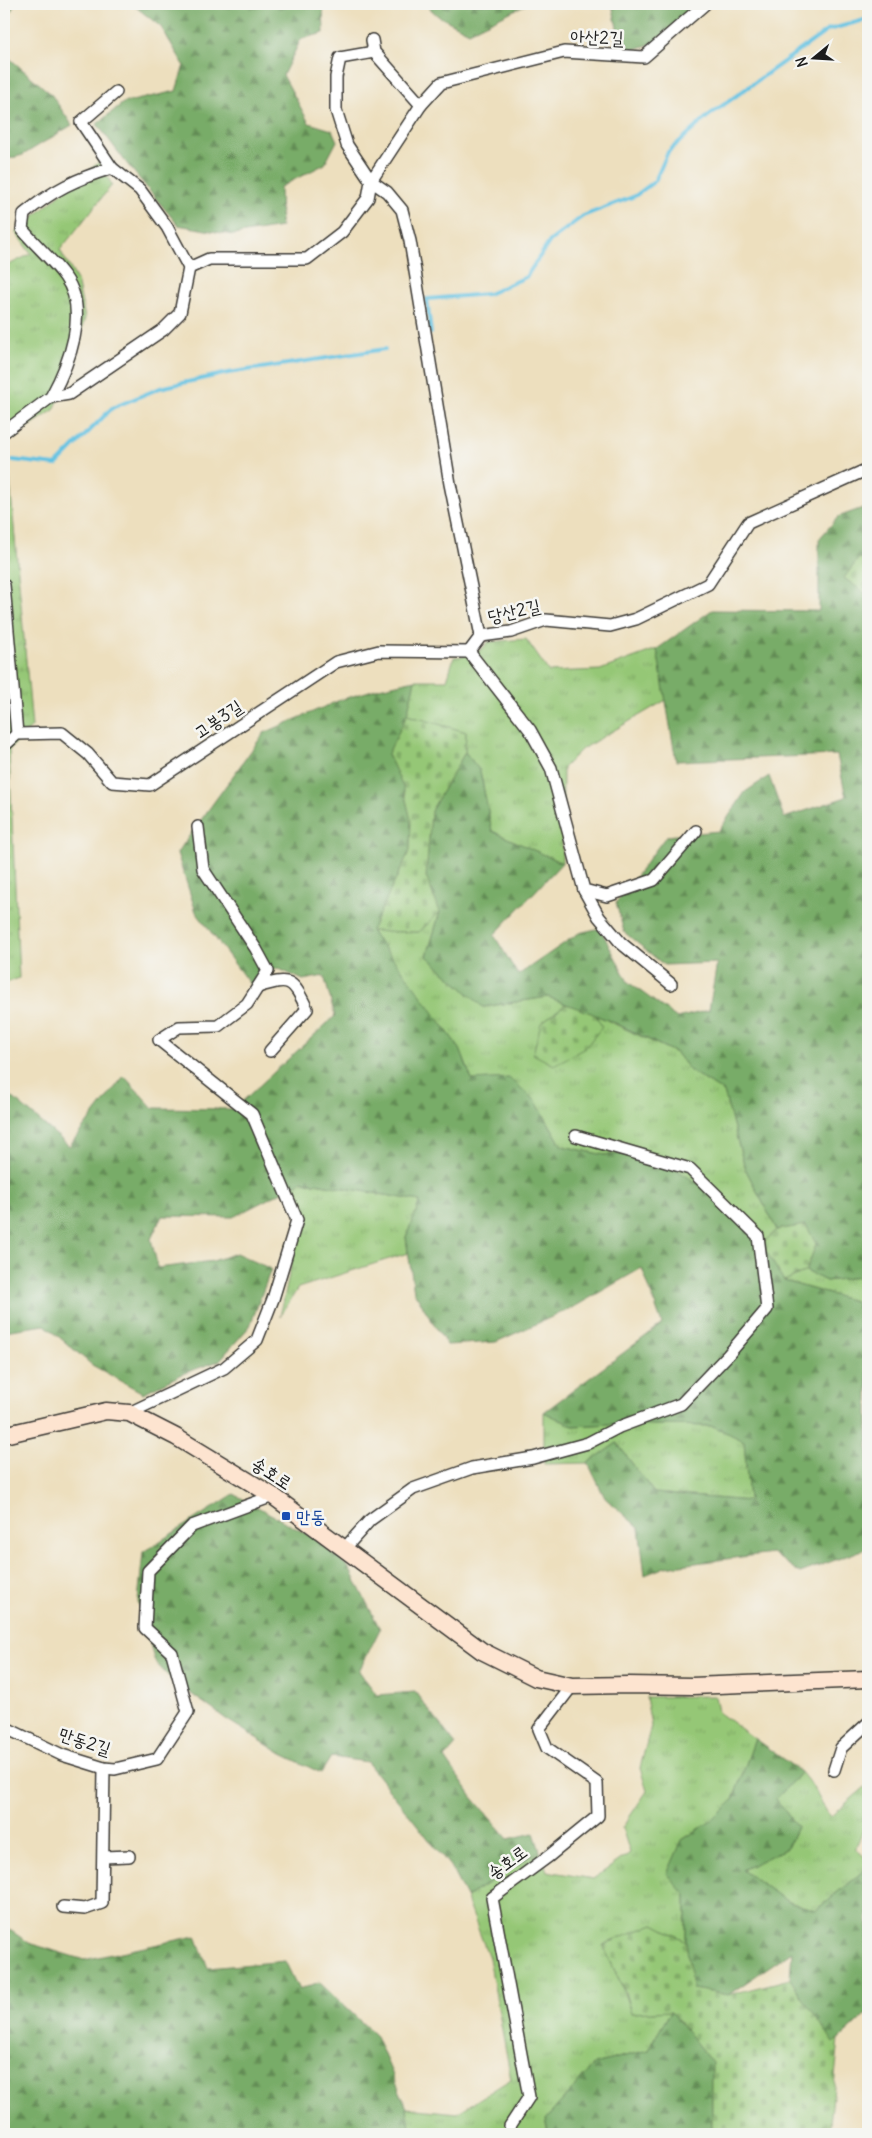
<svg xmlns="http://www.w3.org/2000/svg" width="872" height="2138" viewBox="0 0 872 2138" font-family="Delius,'Poor Story',sans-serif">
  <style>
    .grass { fill: url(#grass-tufts); stroke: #587249 }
    .forest { fill: url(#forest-firs); stroke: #4a6442 }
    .cemetery { fill: url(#cemetery-stones); stroke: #587249 }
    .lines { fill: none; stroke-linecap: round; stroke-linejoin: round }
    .stream { stroke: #64c2e2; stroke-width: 4 }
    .street-casing { stroke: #3b3934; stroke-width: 14 }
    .secondary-casing { stroke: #3b3934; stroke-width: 19 }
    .street { stroke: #fff; stroke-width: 11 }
    .secondary { stroke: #fde4d0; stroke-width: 16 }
    .transit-dot { fill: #1a4fb4; stroke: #f6f6f2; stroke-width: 2 }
    .labels { text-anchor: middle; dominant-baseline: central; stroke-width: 5; stroke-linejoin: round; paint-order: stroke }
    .street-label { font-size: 18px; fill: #1c1c1c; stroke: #f6f6f2 }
    .transit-label { font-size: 18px; fill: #164399; stroke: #f6f6f2; text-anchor: start }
  </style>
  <defs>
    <pattern id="grass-tufts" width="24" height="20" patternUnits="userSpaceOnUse" patternTransform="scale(1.25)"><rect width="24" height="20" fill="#95c776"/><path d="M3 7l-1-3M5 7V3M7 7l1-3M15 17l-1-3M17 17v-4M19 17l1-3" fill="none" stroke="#80aa66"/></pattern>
    <pattern id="forest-firs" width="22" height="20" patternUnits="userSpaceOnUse" patternTransform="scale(1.25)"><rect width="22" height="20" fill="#78ac67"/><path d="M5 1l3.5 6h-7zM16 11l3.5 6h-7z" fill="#628b54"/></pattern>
    <pattern id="cemetery-stones" width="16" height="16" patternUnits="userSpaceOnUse" patternTransform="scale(1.25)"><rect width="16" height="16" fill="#95c776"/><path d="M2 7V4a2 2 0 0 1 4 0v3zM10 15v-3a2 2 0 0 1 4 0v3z" fill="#80aa66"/></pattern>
  </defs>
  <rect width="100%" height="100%" fill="#f6f6f2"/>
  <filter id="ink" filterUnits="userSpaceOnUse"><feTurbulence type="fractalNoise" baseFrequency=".02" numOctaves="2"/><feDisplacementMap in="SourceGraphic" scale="10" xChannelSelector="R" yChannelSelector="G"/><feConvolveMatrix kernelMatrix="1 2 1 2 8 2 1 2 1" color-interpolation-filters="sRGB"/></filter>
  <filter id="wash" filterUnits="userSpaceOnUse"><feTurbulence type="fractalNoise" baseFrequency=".0096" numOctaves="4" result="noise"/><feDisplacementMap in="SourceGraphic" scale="20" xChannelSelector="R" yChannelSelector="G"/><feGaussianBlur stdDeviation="1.12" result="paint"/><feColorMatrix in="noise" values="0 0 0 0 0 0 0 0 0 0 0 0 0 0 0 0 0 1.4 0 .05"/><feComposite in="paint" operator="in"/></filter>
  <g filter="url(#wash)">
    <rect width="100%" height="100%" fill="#eddfbe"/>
    <!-- grass -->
    <g class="grass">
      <path d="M 99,162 L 112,185 L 60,250 L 77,280 L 85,318 L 64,388 L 54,410 L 4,443 L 4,267 L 31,254 L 15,232 Z"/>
      <path d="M 4,449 L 9,471 L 32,727 L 9,750 L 19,978 L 4,984 Z"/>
      <path d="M 526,639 L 549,672 L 600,670 L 657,649 L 666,700 L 582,749 L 563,768 L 562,863 L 492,831 L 480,771 L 465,752 L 466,732 L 407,715 L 415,680 L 447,680 L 454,657 C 469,656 480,654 488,642 Z"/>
      <path d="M 440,912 L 427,956 L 483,1007 L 548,997 L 566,1004 L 541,1023 L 601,1027 L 596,1015 L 676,1053 L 689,1070 L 724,1092 L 745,1168 L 777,1230 L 762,1244 L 651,1153 L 604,1155 L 562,1146 L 535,1100 L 472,1081 L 460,1049 L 371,931 L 419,932 Z"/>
      <path d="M 303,1181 L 420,1201 L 406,1237 L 408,1253 L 298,1288 L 280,1317 L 302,1214 L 291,1187 Z"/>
      <path d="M 806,1271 L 826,1281 L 868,1276 L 868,1305 L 784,1281 Z"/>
      <path d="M 544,1412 L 573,1426 L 610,1424 L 713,1426 L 744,1440 L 749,1501 L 654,1493 L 617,1443 L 588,1463 L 544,1464 Z"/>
      <path d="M 715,1696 L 718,1712 L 755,1739 L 733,1800 L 713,1820 L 682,1840 L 686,1895 L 686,1941 L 654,1924 L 603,1946 L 621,1984 L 631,2013 L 671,2011 L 648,2050 L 595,2064 L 545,2120 L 549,2134 L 411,2134 L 407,2108 L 457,2113 L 511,2079 L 489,1958 L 466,1897 L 540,1851 L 547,1871 L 593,1879 L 630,1853 L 622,1828 L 647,1791 L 640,1768 L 651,1726 L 646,1697 Z"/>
      <path d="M 801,1772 L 812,1786 L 830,1817 L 865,1787 L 868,1789 L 868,1822 L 855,1848 L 868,1860 L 868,1867 L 816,1910 L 788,1902 L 741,1870 L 787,1848 L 797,1827 L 776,1799 Z"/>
    </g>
    <!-- forest -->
    <g class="forest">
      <path d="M 4,4 L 15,4 L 9,15 L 8,57 L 51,94 L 72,125 L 23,155 L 4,160 Z"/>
      <path d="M 132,4 L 323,4 L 324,33 L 301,39 L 283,75 L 309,123 L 332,130 L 337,141 L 325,164 L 280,187 L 281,227 L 233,235 L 178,225 L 128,165 L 97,124 L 123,103 L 176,91 L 184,65 L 161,27 Z"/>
      <path d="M 425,4 L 527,4 L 469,32 L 438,16 Z"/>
      <path d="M 612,4 L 697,4 L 654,43 L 629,51 L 620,42 Z"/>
      <path d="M 868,506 L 868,561 L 859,558 L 844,578 L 868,595 L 868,1276 L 826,1281 L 806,1271 L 816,1244 L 806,1225 L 777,1230 L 745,1168 L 724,1092 L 689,1070 L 676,1053 L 613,1022 L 548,997 L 483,1007 L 427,956 L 440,912 L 426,877 L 431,811 L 465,752 L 480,771 L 492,831 L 562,863 L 494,935 L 518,975 L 579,933 L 600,928 L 628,982 L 677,1018 L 709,1010 L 717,963 L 664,965 L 624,932 L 616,903 L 666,836 L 719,831 L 745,792 L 769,776 L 784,818 L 846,797 L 837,755 L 676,761 L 657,649 L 712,610 L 819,611 L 819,539 L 838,517 Z"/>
      <path d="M 415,680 L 407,715 L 388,754 L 403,787 L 411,820 L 410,850 L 371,931 L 410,980 L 460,1049 L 472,1080 L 509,1078 L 535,1100 L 562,1146 L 604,1155 L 651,1153 L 746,1215 L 784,1281 L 868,1305 L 868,1548 L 800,1573 L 772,1553 L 665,1567 L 645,1575 L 639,1528 L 605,1498 L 588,1463 L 617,1443 L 654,1493 L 749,1501 L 744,1441 L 713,1426 L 610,1424 L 573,1426 L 544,1412 L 662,1324 L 642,1268 L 574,1307 L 496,1342 L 447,1345 L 414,1292 L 406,1237 L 420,1201 L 303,1181 L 233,1217 L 162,1216 L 151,1239 L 158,1268 L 213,1261 L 236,1253 L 271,1269 L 250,1326 L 219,1361 L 187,1372 L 143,1393 L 92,1365 L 45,1325 L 4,1331 L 4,1090 L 69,1146 L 124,1076 L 153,1108 L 234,1109 L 335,1016 L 324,976 L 303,980 L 277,968 L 251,986 L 196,912 L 177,853 L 264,733 L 340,700 L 379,688 Z"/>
      <path d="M 234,1494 L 323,1543 L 349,1568 L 380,1629 L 359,1671 L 377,1695 L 415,1692 L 456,1745 L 445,1758 L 472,1797 L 508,1839 L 534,1833 L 540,1851 L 466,1897 L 450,1866 L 367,1762 L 331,1757 L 321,1773 L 282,1754 L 226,1719 L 172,1680 L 155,1662 L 138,1601 L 143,1552 Z"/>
      <path d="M 755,1739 L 801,1772 L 776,1799 L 797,1827 L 787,1848 L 742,1870 L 788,1902 L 816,1910 L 868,1867 L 868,2013 L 834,2044 L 790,1979 L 792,1951 L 728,1995 L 692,1989 L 686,1941 L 686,1895 L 667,1874 L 682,1840 L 713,1820 L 733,1800 Z"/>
      <path d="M 4,1926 L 29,1943 L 84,1960 L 196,1936 L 208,1968 L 285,1961 L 299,1990 L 319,1982 L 376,2036 L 407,2108 L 411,2134 L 9,2134 L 4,2128 Z"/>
      <path d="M 671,2011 L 712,2063 L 712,2134 L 549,2134 L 545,2120 L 595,2064 L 648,2050 Z"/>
    </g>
    <!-- cemetery -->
    <g class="cemetery">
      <path d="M 859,558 L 868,561 L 868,595 L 844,578 Z"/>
      <path d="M 407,715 L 466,732 L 465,752 L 431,811 L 426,877 L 440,912 L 419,932 L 371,931 L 410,850 L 411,820 L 403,787 L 388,754 Z"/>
      <path d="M 566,1004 L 596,1015 L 602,1027 L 585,1048 L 554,1065 L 533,1054 L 541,1023 Z"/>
      <path d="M 806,1225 L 816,1244 L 806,1271 L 784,1281 L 762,1244 L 777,1230 Z"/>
      <path d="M 654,1924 L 686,1941 L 692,1989 L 728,1995 L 790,1979 L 834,2043 L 839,2039 L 829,2134 L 712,2134 L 712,2063 L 671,2011 L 631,2013 L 625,1992 L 603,1945 Z"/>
    </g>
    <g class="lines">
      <!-- stream -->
      <g class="stream">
        <path d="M 431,333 L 427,299 L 488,294 L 526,277 L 550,241 L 583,216 L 635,196 L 655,181 L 668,152 L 708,116 L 828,30 L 868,19"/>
        <path d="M 13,460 L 56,465 L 112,408 L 160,388 L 228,373 L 385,349"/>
      </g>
    </g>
  </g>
  <g filter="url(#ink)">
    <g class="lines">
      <!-- street casing -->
      <g class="street-casing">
        <g id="street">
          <path d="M 374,52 L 340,58 L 336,77 L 336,110 L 347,145 L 371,181 L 387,192 L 402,210 L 410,241 L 450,484 L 481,636"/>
          <path d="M 421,105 L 441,83 L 564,52 L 644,57 L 705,4"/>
          <path d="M 112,168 L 81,122 L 116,92"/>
          <path d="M 189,268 L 209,259 L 307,259 L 342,232 L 368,198 L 371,181 L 421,105 L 374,52 L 372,40"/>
          <path d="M 4,432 L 51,397 L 69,394 L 163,330 L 180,313 L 189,268 L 167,227 L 140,190 L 112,168 C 76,179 53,190 24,214 L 22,229 C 35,245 53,260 65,277 C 90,311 69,364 51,397"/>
          <path d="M 4,585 L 17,734"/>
          <path d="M 469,652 L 481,636 L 511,632 L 546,620 L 610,626 L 636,619 L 708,584 L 748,523 L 868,469"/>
          <path d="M 469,652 L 530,730 L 551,768 L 584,890 L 607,896 L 654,880 L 696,831"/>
          <path d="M 4,746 L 17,734 L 62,733 L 88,754 L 112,782 L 150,785 L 336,662 L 379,651 L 469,652"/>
          <path d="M 584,890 L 599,917 L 621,943 L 671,984"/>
          <path d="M 258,987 C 290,977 292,978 307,1009 L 270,1051"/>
          <path d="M 129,1413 L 224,1368 L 257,1340 L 273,1299 L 297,1220 L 252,1114 L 159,1040 L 179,1027 L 218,1026 L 247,1004 L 268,971 L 256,949 L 203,869 L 198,827"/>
          <path d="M 345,1548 L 370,1520 L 413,1489 L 472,1468 L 533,1458 L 588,1443 L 619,1427 L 681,1404 L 728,1355 L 767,1309 L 758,1236 L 690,1169 L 576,1136"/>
          <path d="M 4,1727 L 62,1755 L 104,1768 L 115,1769 L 157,1759 L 188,1712 L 172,1653 L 145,1628 L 148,1571 L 192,1526 L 273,1496"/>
          <path d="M 834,1770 L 841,1748 L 868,1723"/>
          <path d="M 104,1857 L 129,1856"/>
          <path d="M 63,1907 L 85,1909 L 102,1903 L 104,1768"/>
          <path d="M 510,2126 L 529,2097 L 492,1898 L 549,1856 L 598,1816 L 597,1783 L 547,1748 L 539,1729 L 572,1686"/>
        </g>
      </g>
      <!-- secondary casing -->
      <g class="secondary-casing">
        <path id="secondary" d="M 4,1435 L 106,1411 L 129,1413 L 176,1437 L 273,1496 L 482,1651 L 536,1678 L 572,1686 L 628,1685 L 692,1686 L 868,1679"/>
      </g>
      <!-- street -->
      <use href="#street" class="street"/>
      <!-- secondary -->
      <use href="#secondary" class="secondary"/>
    </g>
  </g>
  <!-- markers -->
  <rect class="transit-dot" x="281" y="1511" width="10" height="10" rx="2.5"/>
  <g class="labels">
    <!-- street labels -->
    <g class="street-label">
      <text transform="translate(597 37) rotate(2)">아산2길</text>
      <text transform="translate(514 611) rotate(-13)">당산2길</text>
      <text transform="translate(218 719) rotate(-34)">고봉3길</text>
      <text transform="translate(272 1473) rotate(33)">송호로</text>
      <text transform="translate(85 1741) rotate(18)">만동2길</text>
      <text transform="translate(507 1862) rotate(-36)">송호로</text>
    </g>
    <!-- transit labels -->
    <g class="transit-label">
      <text x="296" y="1516">만동</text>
    </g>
  </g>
  <!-- margin -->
  <rect width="872" height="2138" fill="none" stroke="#f6f6f2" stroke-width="20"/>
  <!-- north arrow -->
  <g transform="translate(814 58) rotate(252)" stroke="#f6f6f2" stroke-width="4" paint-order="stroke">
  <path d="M0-4L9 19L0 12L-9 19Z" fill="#1c1c1c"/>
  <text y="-8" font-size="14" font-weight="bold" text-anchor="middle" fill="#1c1c1c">N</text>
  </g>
</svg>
